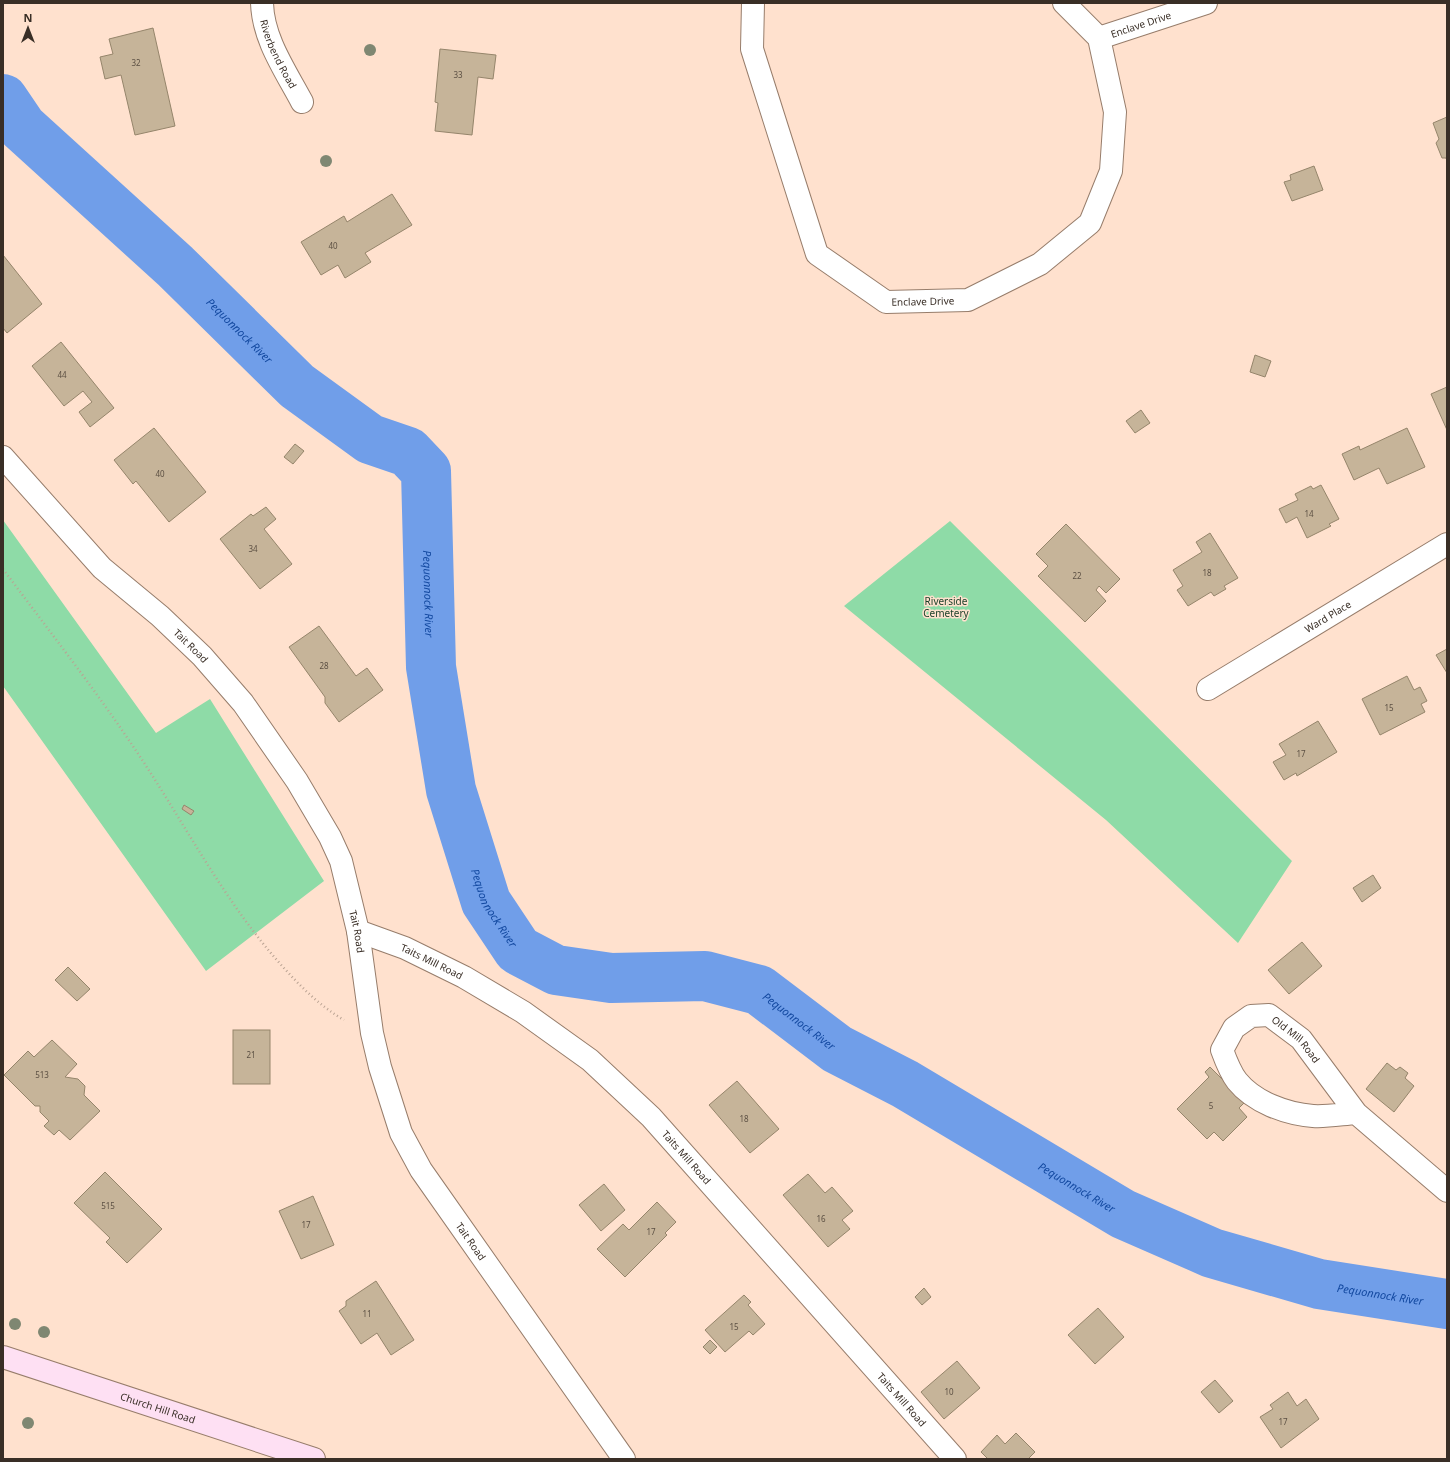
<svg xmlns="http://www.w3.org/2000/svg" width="1450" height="1462" viewBox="0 0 1450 1462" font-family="'Noto Sans',sans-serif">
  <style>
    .green { fill: #8edba7 }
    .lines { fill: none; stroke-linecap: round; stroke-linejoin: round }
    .river { stroke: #709ee9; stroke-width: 50 }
    .building { fill: #c6b499; stroke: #95856b }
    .minor-casing { stroke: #977d6b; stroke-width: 24 }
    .secondary-casing { stroke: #977d6b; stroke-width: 24 }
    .path { stroke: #baa393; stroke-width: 2.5; stroke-dasharray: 1 3; stroke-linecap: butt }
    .minor { stroke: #fff; stroke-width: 22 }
    .secondary { stroke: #fee0f3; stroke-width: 22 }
    .tree { fill: #7f8772 }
    .labels { text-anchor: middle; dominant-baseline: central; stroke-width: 3; stroke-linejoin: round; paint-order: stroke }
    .number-label { font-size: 8px; fill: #5c5043 }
    .street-label { font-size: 10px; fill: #392e26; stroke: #ffe1ce }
    .park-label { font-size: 10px; fill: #173d26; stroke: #ffe1ce }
    .water-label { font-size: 11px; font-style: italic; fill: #1349a0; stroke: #ffe1ce }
  </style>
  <rect width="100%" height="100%" fill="#ffe1ce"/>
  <!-- green -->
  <g class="green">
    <path d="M 3,520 L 156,733 L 210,699 L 324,881 L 206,971 L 3,686 Z"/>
    <path d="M 950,521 L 1292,861 L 1238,943 L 1106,820 L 844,606 Z"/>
  </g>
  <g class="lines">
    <!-- river -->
    <path class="river" id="s1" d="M 3,99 L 22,127 L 175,266 L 297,386 L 370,439 L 408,452 L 426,471 L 431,667 L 451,790 L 486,902 L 518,950 L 556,970 L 611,978 L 705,976 L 759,990 L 837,1049 L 905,1084 L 1123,1214 L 1212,1253 L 1319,1284 L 1447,1304"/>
  </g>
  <!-- building -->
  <g class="building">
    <path d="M 153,28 L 175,126 L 135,135 L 121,75 L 105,79 L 100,57 L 113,54 L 109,39 Z"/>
    <path d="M 440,49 L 496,55 L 493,79 L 478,77 L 472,135 L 435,131 L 438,103 L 435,102 Z"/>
    <path d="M 1447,117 L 1447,161 L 1446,158 L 1442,158 L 1436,143 L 1439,139 L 1433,123 Z"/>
    <path d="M 1314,166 L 1323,190 L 1292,201 L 1284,182 L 1291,180 L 1290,175 Z"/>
    <path d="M 392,194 L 412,225 L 365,253 L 371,262 L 345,278 L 338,265 L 321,275 L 301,242 L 344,216 L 347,222 Z"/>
    <path d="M 3,255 L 42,304 L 7,333 L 3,328 Z"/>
    <path d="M 61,342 L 114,408 L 90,427 L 79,412 L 92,402 L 83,391 L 64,406 L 32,366 Z"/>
    <path d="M 1255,355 L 1271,361 L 1265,377 L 1250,372 Z"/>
    <path d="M 1447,387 L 1447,430 L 1431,394 Z"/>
    <path d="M 1141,410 L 1150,423 L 1135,433 L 1126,421 Z"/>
    <path d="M 154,428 L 206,492 L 169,522 L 136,481 L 133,484 L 114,460 Z"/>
    <path d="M 1407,428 L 1425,467 L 1387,484 L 1379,468 L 1354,480 L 1342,454 L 1359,446 L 1360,450 Z"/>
    <path d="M 295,444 L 304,451 L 293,464 L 284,457 Z"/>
    <path d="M 1321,485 L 1339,519 L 1329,524 L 1331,526 L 1307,538 L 1297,517 L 1286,523 L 1279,509 L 1298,500 L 1295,494 L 1311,486 L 1313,489 Z"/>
    <path d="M 266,507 L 276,519 L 264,529 L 292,564 L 260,589 L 220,539 L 251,514 L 253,516 Z"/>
    <path d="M 1066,524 L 1120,579 L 1106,593 L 1099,586 L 1096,590 L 1106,601 L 1085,622 L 1038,576 L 1048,566 L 1036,554 Z"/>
    <path d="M 1210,533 L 1238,578 L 1224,586 L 1226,589 L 1214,596 L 1211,592 L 1188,606 L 1177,590 L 1183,586 L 1173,570 L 1202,552 L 1196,542 Z"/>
    <path d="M 319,626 L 356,676 L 367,668 L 383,690 L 339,722 L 325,703 L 325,697 L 289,647 Z"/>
    <path d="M 1447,649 L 1447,673 L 1436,655 Z"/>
    <path d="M 1407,676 L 1414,690 L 1420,687 L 1427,701 L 1421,704 L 1425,712 L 1380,735 L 1362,699 Z"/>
    <path d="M 1318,721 L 1337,752 L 1297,776 L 1296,773 L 1284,780 L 1273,762 L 1286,755 L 1279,744 Z"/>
    <path d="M 184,805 L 194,811 L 191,815 L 182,809 Z"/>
    <path d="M 1373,875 L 1381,888 L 1362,902 L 1353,888 Z"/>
    <path d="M 1302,942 L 1322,966 L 1289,994 L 1268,970 Z"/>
    <path d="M 68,967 L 90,989 L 77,1001 L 55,980 Z"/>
    <rect x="233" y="1030" width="37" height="54"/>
    <path d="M 52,1040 L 77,1064 L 65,1077 L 78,1079 L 85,1086 L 84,1095 L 100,1111 L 70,1140 L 59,1130 L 54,1135 L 44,1126 L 49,1121 L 40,1112 L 40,1106 L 35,1106 L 4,1075 L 28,1051 L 34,1057 Z"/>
    <path d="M 1387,1063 L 1396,1070 L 1400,1067 L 1408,1073 L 1405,1078 L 1414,1086 L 1394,1112 L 1366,1089 Z"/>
    <path d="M 1210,1067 L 1245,1102 L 1239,1108 L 1247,1117 L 1223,1141 L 1214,1132 L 1207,1139 L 1177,1109 L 1209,1077 L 1205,1072 Z"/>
    <path d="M 737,1081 L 779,1129 L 750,1153 L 709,1105 Z"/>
    <path d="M 105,1172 L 162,1229 L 127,1263 L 106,1242 L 110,1238 L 74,1203 Z"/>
    <path d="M 808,1174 L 825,1193 L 832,1187 L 853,1211 L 842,1220 L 850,1229 L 828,1247 L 783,1195 Z"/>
    <path d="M 604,1184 L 625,1210 L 601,1231 L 579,1205 Z"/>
    <path d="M 313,1196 L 334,1245 L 301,1259 L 279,1211 Z"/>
    <path d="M 657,1202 L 676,1222 L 665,1233 L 667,1235 L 625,1277 L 597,1249 L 623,1224 L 629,1230 Z"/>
    <path d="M 376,1281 L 414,1340 L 391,1355 L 377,1333 L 361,1344 L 339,1311 L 346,1306 L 346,1301 Z"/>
    <path d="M 924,1288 L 931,1297 L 922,1305 L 915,1297 Z"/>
    <path d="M 744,1295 L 751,1302 L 748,1305 L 765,1324 L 753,1335 L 749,1331 L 725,1352 L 705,1330 Z"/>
    <path d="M 1098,1308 L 1124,1337 L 1095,1364 L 1068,1335 Z"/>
    <path d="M 710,1340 L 717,1347 L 710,1354 L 703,1347 Z"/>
    <path d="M 957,1361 L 980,1388 L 944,1419 L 921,1392 Z"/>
    <path d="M 1215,1380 L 1233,1401 L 1219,1413 L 1201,1392 Z"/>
    <path d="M 1288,1392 L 1297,1406 L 1306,1399 L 1319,1419 L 1281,1448 L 1260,1417 L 1273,1409 L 1270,1405 Z"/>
    <path d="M 1016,1433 L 1035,1452 L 1028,1459 L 986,1459 L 987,1458 L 981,1452 L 997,1435 L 1005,1444 Z"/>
  </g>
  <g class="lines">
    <!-- minor casing -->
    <g class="minor-casing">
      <g id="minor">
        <path id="s2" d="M 262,3 C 263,39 285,70 302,102"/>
        <path id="s3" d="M 753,3 L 752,49 L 817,254 L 886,302 L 968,300 L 1040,264 L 1090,223 L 1111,171 L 1115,112 L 1099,38 L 1064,3"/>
        <path id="s4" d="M 1099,38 L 1206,3"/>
        <path id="s5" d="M 3,457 L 102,568 L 160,616 L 202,656 L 243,703 L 297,781 L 330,837 L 341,861 L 358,931 L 372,1033 L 380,1067 L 401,1133 L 421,1170 L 624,1459"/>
        <path id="s6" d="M 1208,689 L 1447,544"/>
        <path id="s7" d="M 358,931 L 405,948 L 464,977 L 523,1012 L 590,1060 L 651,1117 L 955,1459"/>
        <path id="s8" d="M 1356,1113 C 1342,1114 1327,1117 1313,1116 C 1286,1114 1254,1102 1237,1081 C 1230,1072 1226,1061 1222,1050 L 1234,1028 L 1251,1016 L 1269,1015 L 1301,1039 L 1356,1113 L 1447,1191"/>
      </g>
    </g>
    <!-- secondary casing -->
    <g class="secondary-casing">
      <g id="secondary">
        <path id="s9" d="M 3,1357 L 314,1459"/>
      </g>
    </g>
    <!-- path -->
    <path class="path" d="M 3,569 C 53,636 105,702 150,772 C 193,839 229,907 283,967 C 302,988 320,1006 344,1020"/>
    <!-- minor -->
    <use href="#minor" class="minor"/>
    <!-- secondary -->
    <use href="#secondary" class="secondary"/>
  </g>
  <!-- trees -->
  <g class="tree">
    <circle cx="370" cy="50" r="6"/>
    <circle cx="326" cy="161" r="6"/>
    <circle cx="15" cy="1324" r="6"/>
    <circle cx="44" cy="1332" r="6"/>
    <circle cx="28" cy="1423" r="6"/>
  </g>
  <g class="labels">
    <!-- number labels -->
    <g class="number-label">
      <text x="136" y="62">32</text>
      <text x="458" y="74">33</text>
      <text x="333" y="245">40</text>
      <text x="62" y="374">44</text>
      <text x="160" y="473">40</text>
      <text x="1309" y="513">14</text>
      <text x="253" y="548">34</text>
      <text x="1207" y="572">18</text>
      <text x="1077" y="575">22</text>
      <text x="324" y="665">28</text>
      <text x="1389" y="707">15</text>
      <text x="1301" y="753">17</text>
      <text x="251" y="1054">21</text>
      <text x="42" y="1074">513</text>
      <text x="1211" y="1105">5</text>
      <text x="744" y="1118">18</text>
      <text x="108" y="1205">515</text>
      <text x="821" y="1218">16</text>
      <text x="306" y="1224">17</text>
      <text x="651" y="1231">17</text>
      <text x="367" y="1313">11</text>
      <text x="734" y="1326">15</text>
      <text x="949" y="1391">10</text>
      <text x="1283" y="1421">17</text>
    </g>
    <!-- street labels -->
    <g class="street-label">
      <text stroke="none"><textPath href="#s4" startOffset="44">Enclave Drive</textPath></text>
      <text stroke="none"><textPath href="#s2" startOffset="54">Riverbend Road</textPath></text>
      <text stroke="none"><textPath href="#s3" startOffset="382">Enclave Drive</textPath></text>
      <text stroke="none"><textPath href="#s6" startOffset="140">Ward Place</textPath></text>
      <text stroke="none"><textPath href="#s5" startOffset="267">Tait Road</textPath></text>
      <text stroke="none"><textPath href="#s5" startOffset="603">Tait Road</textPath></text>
      <text stroke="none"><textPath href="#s7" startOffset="80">Taits Mill Road</textPath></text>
      <text stroke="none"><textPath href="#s8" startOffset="264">Old Mill Road</textPath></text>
      <text stroke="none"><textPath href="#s7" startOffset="404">Taits Mill Road</textPath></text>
      <text stroke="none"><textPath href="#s5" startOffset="939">Tait Road</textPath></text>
      <text stroke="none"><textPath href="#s7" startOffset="728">Taits Mill Road</textPath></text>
      <text stroke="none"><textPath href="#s9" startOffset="163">Church Hill Road</textPath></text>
    </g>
    <!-- park labels -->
    <g class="park-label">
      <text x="946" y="601">Riverside<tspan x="946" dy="12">Cemetery</tspan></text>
    </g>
    <!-- water labels -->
    <g class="water-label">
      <text stroke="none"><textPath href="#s1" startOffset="332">Pequonnock River</textPath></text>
      <text stroke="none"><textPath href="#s1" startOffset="691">Pequonnock River</textPath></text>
      <text stroke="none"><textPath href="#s1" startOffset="1015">Pequonnock River</textPath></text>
      <text stroke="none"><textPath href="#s1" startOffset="1363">Pequonnock River</textPath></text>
      <text stroke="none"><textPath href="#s1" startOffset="1687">Pequonnock River</textPath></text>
      <text stroke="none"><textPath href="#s1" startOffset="2011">Pequonnock River</textPath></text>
    </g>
  </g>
  <!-- border -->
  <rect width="1450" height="1462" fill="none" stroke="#392e26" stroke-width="8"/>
  <!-- north arrow -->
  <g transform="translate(28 28)" stroke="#ffe1ce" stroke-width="3" paint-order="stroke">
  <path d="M0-3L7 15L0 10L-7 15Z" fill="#392e26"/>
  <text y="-6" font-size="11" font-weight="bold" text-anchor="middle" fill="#392e26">N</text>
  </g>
</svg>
